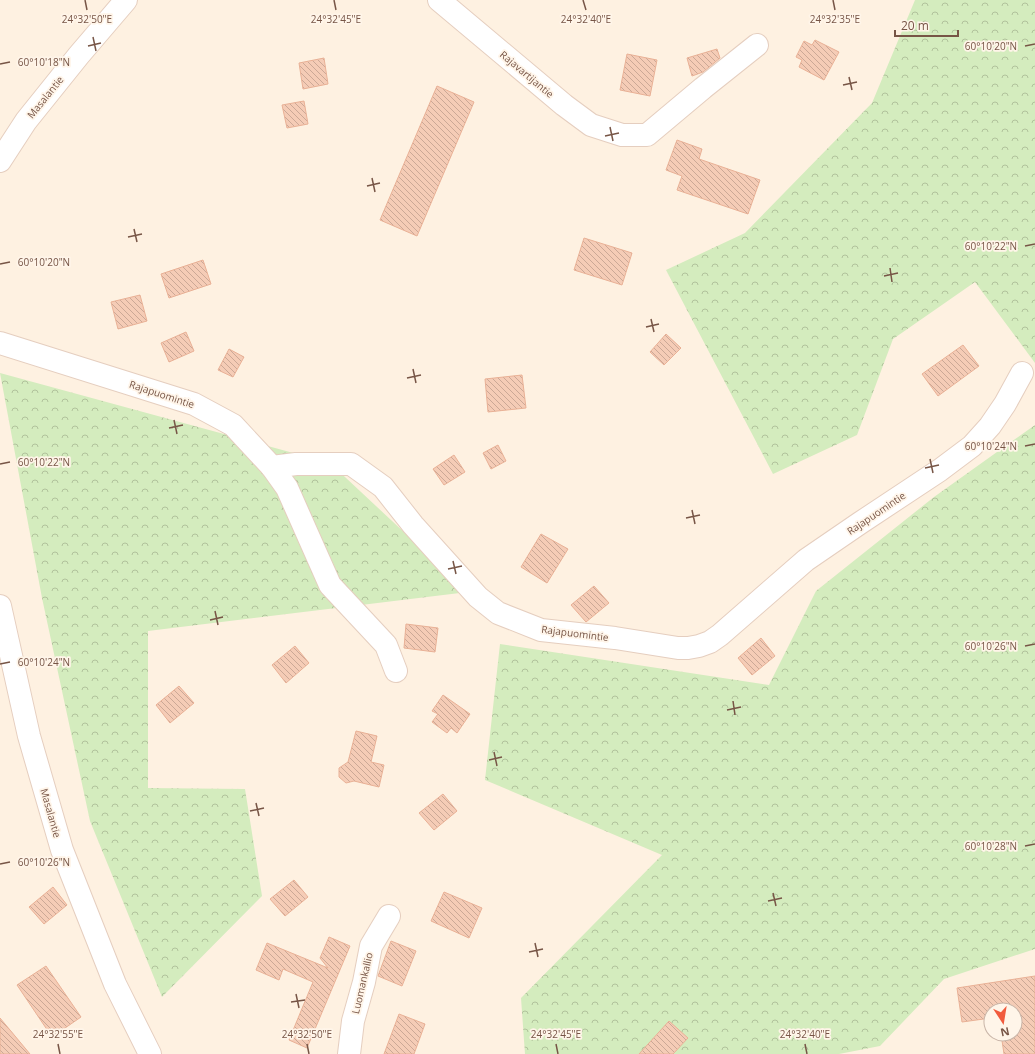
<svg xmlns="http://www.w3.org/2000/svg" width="1035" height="1054" viewBox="0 0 1035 1054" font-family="'Open Sans',sans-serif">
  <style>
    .forest { fill: url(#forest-crowns) }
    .building { fill: url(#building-back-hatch); stroke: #e9b196 }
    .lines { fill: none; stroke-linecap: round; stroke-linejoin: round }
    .minor-casing { stroke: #e5cebf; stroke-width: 24 }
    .tertiary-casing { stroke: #e5cebf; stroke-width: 24 }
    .minor { stroke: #fff; stroke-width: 22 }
    .tertiary { stroke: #fff; stroke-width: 22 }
    .ticks { fill: none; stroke: #775546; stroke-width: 1.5 }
    .labels { text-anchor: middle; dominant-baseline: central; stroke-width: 3.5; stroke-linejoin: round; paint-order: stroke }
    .street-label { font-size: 10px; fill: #775546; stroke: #fff5e9 }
    .ticks-label { font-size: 10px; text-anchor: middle; fill: #775546; stroke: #fff5e9; stroke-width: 3.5; stroke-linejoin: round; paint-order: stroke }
  </style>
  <defs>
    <pattern id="forest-crowns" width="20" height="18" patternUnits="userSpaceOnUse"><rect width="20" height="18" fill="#d4ecbe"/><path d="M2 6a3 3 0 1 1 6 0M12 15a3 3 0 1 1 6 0" fill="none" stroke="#b1c29c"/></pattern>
    <pattern id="building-back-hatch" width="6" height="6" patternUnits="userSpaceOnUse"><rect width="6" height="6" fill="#f5ccb6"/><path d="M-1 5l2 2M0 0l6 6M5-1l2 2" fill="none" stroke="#cba896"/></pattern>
  </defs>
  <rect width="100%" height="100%" fill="#fef1e1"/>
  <!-- forest -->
  <g class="forest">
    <path d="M 915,0 L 1035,0 L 1035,363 L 975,282 L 893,339 L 857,435 L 773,474 L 666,270 L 745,233 L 872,103 Z"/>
    <path d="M 0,373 L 330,463 L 468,592 L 148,631 L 148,788 L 245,789 L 262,896 L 162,997 L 90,821 L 42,598 Z"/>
    <path d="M 1035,425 L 1035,949 L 944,979 L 880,1046 L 839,1054 L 525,1054 L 521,998 L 662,855 L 485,780 L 500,644 L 769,685 L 816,591 L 934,497 Z"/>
  </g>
  <!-- building -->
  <g class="building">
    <path d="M 815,40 L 839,52 L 824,80 L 799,67 L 802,60 L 796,57 L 804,41 L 812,45 Z"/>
    <path d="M 717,49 L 720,58 L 703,72 L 692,76 L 687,58 Z"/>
    <path d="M 627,54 L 657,60 L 650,96 L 620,90 Z"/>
    <path d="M 324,58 L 328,84 L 303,89 L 299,63 Z"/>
    <path d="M 437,86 L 474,102 L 417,236 L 380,220 Z"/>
    <path d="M 304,101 L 308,124 L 287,128 L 282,105 Z"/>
    <path d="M 677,140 L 702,149 L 699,159 L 760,180 L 748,214 L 677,190 L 682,176 L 666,170 Z"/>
    <path d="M 584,238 L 632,253 L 622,285 L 574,270 Z"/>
    <path d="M 203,260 L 211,284 L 169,298 L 161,274 Z"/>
    <path d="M 140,295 L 147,321 L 118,329 L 111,302 Z"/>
    <path d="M 186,332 L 194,351 L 169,362 L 161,343 Z"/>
    <path d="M 666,334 L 681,348 L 664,365 L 650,352 Z"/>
    <path d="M 963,345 L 979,366 L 938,396 L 922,374 Z"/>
    <path d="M 229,349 L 244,357 L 233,377 L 218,370 Z"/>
    <path d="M 522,375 L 526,408 L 488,412 L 485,379 Z"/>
    <path d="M 498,445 L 506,461 L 491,469 L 483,453 Z"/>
    <path d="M 454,455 L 465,472 L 444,485 L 433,469 Z"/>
    <path d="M 541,534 L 568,549 L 547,583 L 521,567 Z"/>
    <path d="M 594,586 L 609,603 L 586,622 L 571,605 Z"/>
    <path d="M 406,624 L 438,628 L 435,652 L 404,648 Z"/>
    <path d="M 761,638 L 775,656 L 752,675 L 738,658 Z"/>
    <path d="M 295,646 L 309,663 L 286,683 L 272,665 Z"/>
    <path d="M 179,686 L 194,703 L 170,723 L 156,705 Z"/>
    <path d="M 443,695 L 470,714 L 457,733 L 451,728 L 447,733 L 432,722 L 438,714 L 432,711 Z"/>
    <path d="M 356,731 L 377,736 L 371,762 L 384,765 L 379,787 L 354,781 L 346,783 L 339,777 L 339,768 L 348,762 Z"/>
    <path d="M 443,794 L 457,811 L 434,830 L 419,813 Z"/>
    <path d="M 294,880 L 308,897 L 285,916 L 270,899 Z"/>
    <path d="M 53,887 L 67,905 L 44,924 L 29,907 Z"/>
    <path d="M 444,892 L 482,908 L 469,938 L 431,921 Z"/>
    <path d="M 329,937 L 350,946 L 307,1048 L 289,1040 L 313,982 L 283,969 L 279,980 L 256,970 L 267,943 L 328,968 L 320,958 Z"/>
    <path d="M 391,941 L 416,951 L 402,986 L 378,976 Z"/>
    <path d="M 46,966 L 81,1017 L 52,1037 L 17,985 Z"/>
    <path d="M 1035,976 L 1035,1054 L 1004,1054 L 1001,1034 L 1015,1034 L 1015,1010 L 991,1010 L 991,1018 L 962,1022 L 957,988 Z"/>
    <path d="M 399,1014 L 425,1024 L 414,1054 L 384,1054 Z"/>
    <path d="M 0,1018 L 30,1054 L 0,1054 Z"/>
    <path d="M 669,1021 L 688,1038 L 673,1054 L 639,1054 Z"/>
  </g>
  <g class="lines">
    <!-- minor casing -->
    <g class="minor-casing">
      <g id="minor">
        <path d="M 439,0 L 564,105 L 591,125 L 622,135 L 647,135 L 703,88 L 757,45"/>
        <path d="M 0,343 L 194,404 L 233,425 L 272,467 L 296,464 L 351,464 L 383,487 L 413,525 L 478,597 L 498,613 L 541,630 L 615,638 L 678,648 L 688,648 L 699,646 L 710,642 L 720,635 L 806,560 L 860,523 L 940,470 L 972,446 L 990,426 L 1005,404 L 1022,373"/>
        <path d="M 272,467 L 287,488 L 330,585 L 386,645 L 396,671"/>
        <path d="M 349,1054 L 353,1021 L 364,982 L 371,946 L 389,916"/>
      </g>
    </g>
    <!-- tertiary casing -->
    <g class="tertiary-casing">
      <g id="tertiary">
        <path d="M 0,161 L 26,121 L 79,55 L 126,0"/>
        <path d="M 0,606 L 29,736 L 62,850 L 115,984 L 150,1054"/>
      </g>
    </g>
    <!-- minor -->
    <use href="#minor" class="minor"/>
    <!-- tertiary -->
    <use href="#tertiary" class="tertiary"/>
  </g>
  <!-- ticks -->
  <path class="ticks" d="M 85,0 L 87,10M 334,0 L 336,10M 583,0 L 586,10M 833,0 L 835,10M 93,37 L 96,51M 88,46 L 101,43M 1025,46 L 1035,44M 0,64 L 10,62M 849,77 L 852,90M 843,85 L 857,82M 610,127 L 613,141M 605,136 L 619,133M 372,178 L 375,192M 367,186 L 380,183M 134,229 L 137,242M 128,237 L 142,234M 1025,246 L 1035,244M 0,264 L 10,262M 890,268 L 892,282M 884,276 L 898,273M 651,319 L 654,332M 646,327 L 659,324M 413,369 L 416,383M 407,378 L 421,375M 174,420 L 177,434M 169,428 L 183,425M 1025,446 L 1035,444M 930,459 L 933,473M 0,464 L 10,462M 925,468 L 939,465M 692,510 L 695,524M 686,518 L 700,515M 453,561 L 456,574M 448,569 L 462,566M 215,611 L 218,625M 210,620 L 223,617M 1025,646 L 1035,644M 0,664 L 10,662M 733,701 L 735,715M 727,710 L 741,707M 494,752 L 497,766M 489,760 L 502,757M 256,803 L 259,816M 250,811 L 264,808M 1025,846 L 1035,844M 0,864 L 10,862M 773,893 L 776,906M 768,901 L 782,898M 535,943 L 538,957M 529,952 L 543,949M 296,994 L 299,1008M 291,1002 L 305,1000M 58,1044 L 60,1054M 307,1044 L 309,1054M 556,1044 L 558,1054M 805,1044 L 807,1054"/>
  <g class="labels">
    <!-- street labels -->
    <g class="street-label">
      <text transform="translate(527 74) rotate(40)">Rajavartijantie</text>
      <text transform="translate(45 97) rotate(-51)">Masalantie</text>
      <text transform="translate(162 394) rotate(18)">Rajapuomintie</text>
      <text transform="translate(876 513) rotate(-34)">Rajapuomintie</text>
      <text transform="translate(575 633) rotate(7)">Rajapuomintie</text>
      <text transform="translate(51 813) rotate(74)">Masalantie</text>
      <text transform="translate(362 983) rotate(-77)">Luomankallio</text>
    </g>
  </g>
  <g class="ticks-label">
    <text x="87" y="23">24°32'50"E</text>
    <text x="336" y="23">24°32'45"E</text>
    <text x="586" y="23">24°32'40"E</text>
    <text x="835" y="23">24°32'35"E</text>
    <text x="991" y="50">60°10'20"N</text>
    <text x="44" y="66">60°10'18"N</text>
    <text x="991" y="250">60°10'22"N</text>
    <text x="44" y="266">60°10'20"N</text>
    <text x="991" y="450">60°10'24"N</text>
    <text x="44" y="466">60°10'22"N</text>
    <text x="991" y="650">60°10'26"N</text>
    <text x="44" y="666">60°10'24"N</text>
    <text x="991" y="850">60°10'28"N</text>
    <text x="44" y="866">60°10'26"N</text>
    <text x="58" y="1038">24°32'55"E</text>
    <text x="307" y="1038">24°32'50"E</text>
    <text x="556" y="1038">24°32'45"E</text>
    <text x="805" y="1038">24°32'40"E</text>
  </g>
  <!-- north arrow -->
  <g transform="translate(1003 1022) rotate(168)"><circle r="19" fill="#fff5e9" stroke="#c9b5a8"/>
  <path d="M0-3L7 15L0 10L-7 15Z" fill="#f15b3d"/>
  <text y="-6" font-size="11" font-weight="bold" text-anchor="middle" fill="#775546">N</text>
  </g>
  <!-- scale -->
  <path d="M895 30v6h63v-6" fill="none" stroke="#775546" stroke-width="2"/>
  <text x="901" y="30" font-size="12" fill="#775546" stroke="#fff5e9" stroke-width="3" paint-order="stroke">20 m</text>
</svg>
